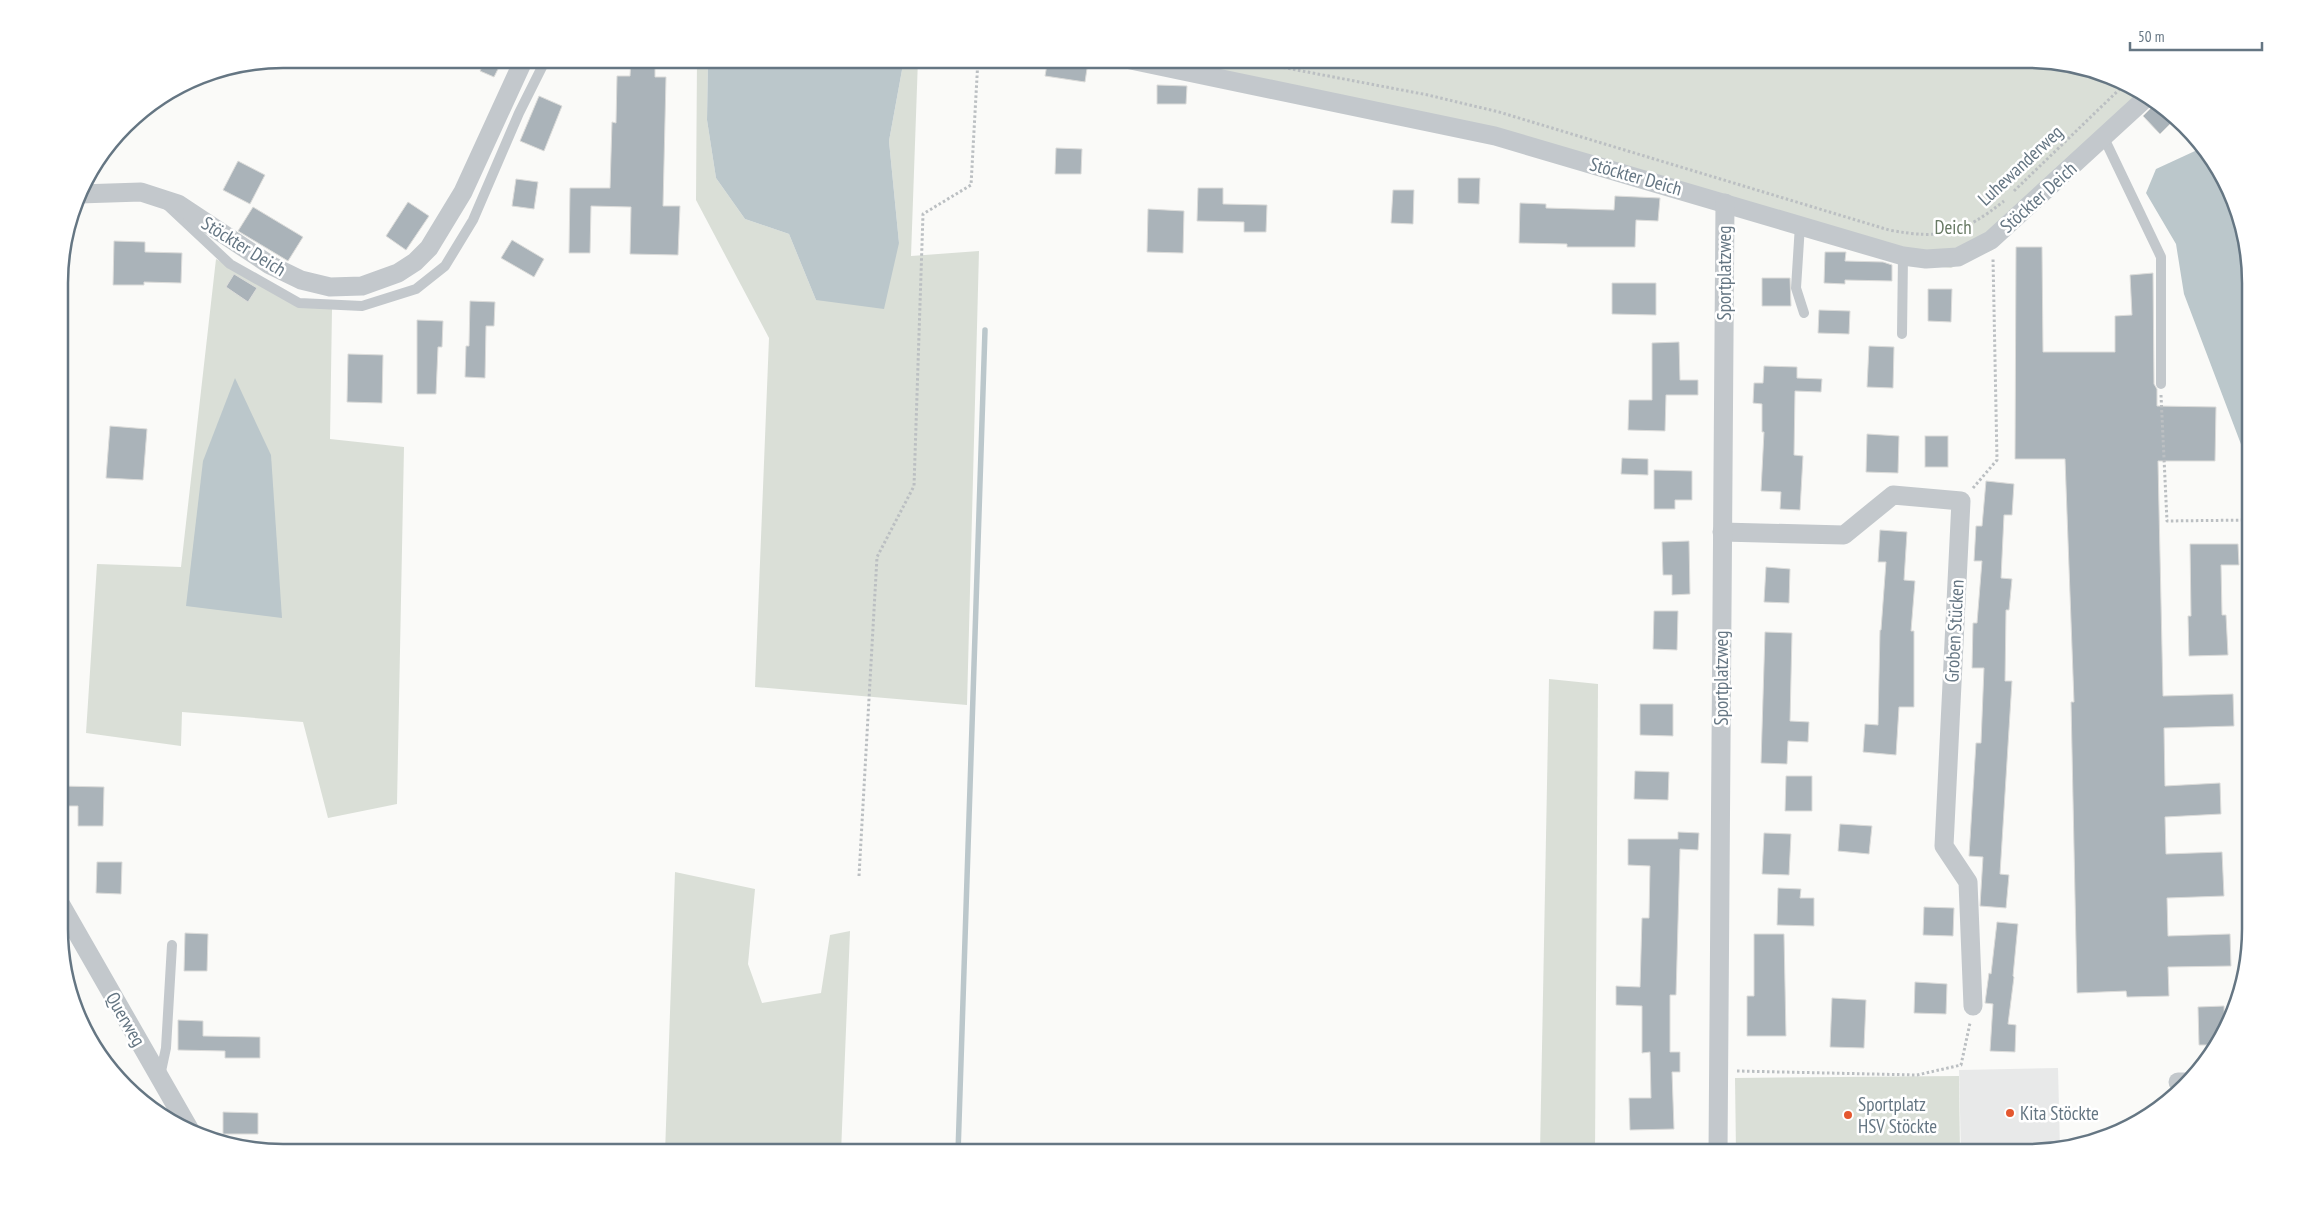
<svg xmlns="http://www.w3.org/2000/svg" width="2310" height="1212" viewBox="0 0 2310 1212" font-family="'PT Sans Narrow',sans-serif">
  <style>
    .built { fill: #e8e9e9 }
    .green { fill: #dadfd7 }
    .water { fill: #bbc7cb }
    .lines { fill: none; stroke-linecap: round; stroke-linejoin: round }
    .stream { stroke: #bbc7cb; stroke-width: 5.5 }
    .building { fill: #aab3b9; stroke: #dcdcda }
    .path { stroke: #bbbfc2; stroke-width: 3; stroke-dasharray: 2.5 2.5; stroke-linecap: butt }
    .service { stroke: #c3c8cc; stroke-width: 10 }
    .minor { stroke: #c3c8cc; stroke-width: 19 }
    .poi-dot { fill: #e4572e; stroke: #fff; stroke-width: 2 }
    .labels { text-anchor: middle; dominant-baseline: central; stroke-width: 5; stroke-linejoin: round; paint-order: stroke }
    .street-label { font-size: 19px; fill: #657683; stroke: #fff }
    .park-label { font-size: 19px; fill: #687a64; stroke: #fff }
    .poi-label { font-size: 19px; fill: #657683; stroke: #fff; text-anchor: start }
    .rim { fill: none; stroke: #657683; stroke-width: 2.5 }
  </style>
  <rect width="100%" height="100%" fill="#fafaf8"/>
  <!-- built -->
  <path class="built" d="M 2058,1068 L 2060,1149 L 2041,1153 L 1961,1153 L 1959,1070 Z"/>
  <!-- green -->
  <g class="green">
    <path d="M 697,59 L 708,59 L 707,120 L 716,178 L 745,219 L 789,234 L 816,300 L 899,243 L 889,141 L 904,59 L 918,59 L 911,256 L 979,251 L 967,705 L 755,687 L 769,338 L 696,200 Z"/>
    <path d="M 1091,59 L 2027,59 L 2126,82 L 2151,98 L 1992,250 L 1951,268 L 1915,264 L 1510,147 L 1280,96 Z"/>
    <path d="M 216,259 L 295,305 L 332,309 L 330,439 L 404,447 L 397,804 L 328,818 L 303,722 L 182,712 L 181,746 L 86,733 L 97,564 L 181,567 Z"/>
    <path d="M 1549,679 L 1598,684 L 1595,1153 L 1540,1153 Z"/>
    <path d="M 675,872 L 755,889 L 748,964 L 762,1003 L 821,993 L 830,935 L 850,931 L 841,1153 L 665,1153 Z"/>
    <path d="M 1959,1076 L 1960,1153 L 1736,1153 L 1735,1078 Z"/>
  </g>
  <!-- water -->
  <g class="water">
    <path d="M 708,59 L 904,59 L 889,141 L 899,243 L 884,309 L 816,300 L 789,234 L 745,219 L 716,178 L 707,120 Z"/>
    <path d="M 2195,151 L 2207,151 L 2213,158 L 2249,254 L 2250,468 L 2184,294 L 2176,244 L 2146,193 L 2156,169 Z"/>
    <path d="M 235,378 L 271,455 L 282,618 L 186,606 L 203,461 Z"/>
  </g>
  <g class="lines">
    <!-- stream -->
    <path class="stream" d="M 958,1153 L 985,330"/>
  </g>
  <!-- building -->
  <g class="building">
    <path d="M 486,59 L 503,59 L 494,77 L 480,71 Z"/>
    <path d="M 631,59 L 655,59 L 655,77 L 666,77 L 663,206 L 680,206 L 678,255 L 630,254 L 631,207 L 591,206 L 590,253 L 569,253 L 570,188 L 610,188 L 612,122 L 616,123 L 617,76 L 630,76 Z"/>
    <path d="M 1048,59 L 1088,62 L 1085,82 L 1045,76 Z"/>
    <path d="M 1157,85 L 1187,86 L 1186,104 L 1157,104 Z"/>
    <path d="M 539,96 L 562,106 L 544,151 L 520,141 Z"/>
    <path d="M 2157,102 L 2177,117 L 2160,134 L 2143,116 Z"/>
    <path d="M 1056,148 L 1082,149 L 1081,174 L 1055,174 Z"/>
    <path d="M 238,161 L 265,175 L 250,204 L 223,190 Z"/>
    <path d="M 1458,178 L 1480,178 L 1479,204 L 1458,203 Z"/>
    <path d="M 516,179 L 538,182 L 534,209 L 512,206 Z"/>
    <path d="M 1198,188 L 1223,188 L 1223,204 L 1267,205 L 1266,232 L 1244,232 L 1244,222 L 1197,221 Z"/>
    <path d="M 1393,190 L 1414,190 L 1413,224 L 1391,223 Z"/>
    <path d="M 1615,196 L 1660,198 L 1658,221 L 1636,220 L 1635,247 L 1567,247 L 1567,244 L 1519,243 L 1520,203 L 1546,204 L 1546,208 L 1614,210 Z"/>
    <path d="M 408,202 L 429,216 L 406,250 L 386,236 Z"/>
    <path d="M 253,207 L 303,237 L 288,261 L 238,231 Z"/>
    <path d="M 1148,209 L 1184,211 L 1183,253 L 1147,252 Z"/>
    <path d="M 512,240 L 544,259 L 534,277 L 501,258 Z"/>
    <path d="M 114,241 L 145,242 L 145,252 L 182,253 L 181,283 L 144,282 L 144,285 L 113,285 Z"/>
    <path d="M 2016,247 L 2042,247 L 2043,352 L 2115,352 L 2115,316 L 2132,315 L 2130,275 L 2153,273 L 2154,384 L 2157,389 L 2157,406 L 2216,407 L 2215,461 L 2158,461 L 2163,696 L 2233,694 L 2234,726 L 2164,728 L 2165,786 L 2220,783 L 2221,814 L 2165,817 L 2166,854 L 2222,852 L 2224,896 L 2167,898 L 2168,936 L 2230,934 L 2231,966 L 2168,967 L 2169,996 L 2127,997 L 2126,991 L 2077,993 L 2071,702 L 2074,702 L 2065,459 L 2015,459 Z"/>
    <path d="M 1825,252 L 1846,252 L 1845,261 L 1883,262 L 1892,265 L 1892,281 L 1845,280 L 1845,284 L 1824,283 Z"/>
    <path d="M 234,274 L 257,288 L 248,302 L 226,287 Z"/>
    <path d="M 1762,278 L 1790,278 L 1791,306 L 1762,306 Z"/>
    <path d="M 1612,283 L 1656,283 L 1656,315 L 1612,314 Z"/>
    <path d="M 1928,289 L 1952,289 L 1951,322 L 1928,321 Z"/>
    <path d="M 470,301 L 495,302 L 494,326 L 486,326 L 485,378 L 465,377 L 466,346 L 469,346 Z"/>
    <path d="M 1819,310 L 1850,311 L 1849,334 L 1818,333 Z"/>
    <path d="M 417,320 L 443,321 L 442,347 L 438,347 L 436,394 L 417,394 Z"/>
    <path d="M 1679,342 L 1680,380 L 1698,380 L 1698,395 L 1666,395 L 1665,431 L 1628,430 L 1629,400 L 1652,400 L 1652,343 Z"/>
    <path d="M 1869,346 L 1894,347 L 1893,388 L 1867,387 Z"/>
    <path d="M 348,354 L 383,355 L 382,403 L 347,402 Z"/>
    <path d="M 1764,366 L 1797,367 L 1797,378 L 1822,379 L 1821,392 L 1795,391 L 1794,455 L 1803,456 L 1800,510 L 1780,509 L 1781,492 L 1761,491 L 1764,432 L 1762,432 L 1762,404 L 1753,403 L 1754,383 L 1763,383 Z"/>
    <path d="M 110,426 L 147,429 L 143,480 L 106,478 Z"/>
    <path d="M 1867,434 L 1899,436 L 1898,473 L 1866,472 Z"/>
    <rect x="1925" y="436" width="23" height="31"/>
    <path d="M 1622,458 L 1648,459 L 1648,475 L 1621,474 Z"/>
    <path d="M 1654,470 L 1692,471 L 1692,500 L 1675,500 L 1675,509 L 1654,509 Z"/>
    <path d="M 1986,481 L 2014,484 L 2012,515 L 2004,515 L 2001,578 L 2012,579 L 2009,610 L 2006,610 L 2005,681 L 2012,681 L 2000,874 L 2009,875 L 2006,908 L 1980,906 L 1983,857 L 1969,856 L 1976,743 L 1981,743 L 1984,668 L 1972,668 L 1973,623 L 1977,623 L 1982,561 L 1974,561 L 1976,526 L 1982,526 Z"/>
    <path d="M 1880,530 L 1907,532 L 1904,580 L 1915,581 L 1911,631 L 1914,631 L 1914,707 L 1899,707 L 1896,755 L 1863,752 L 1865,724 L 1878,725 L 1880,630 L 1881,630 L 1886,562 L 1878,562 Z"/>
    <path d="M 1689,541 L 1690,594 L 1672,595 L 1672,575 L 1663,575 L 1662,542 Z"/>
    <path d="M 2190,544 L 2238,544 L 2239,565 L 2221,565 L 2222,615 L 2226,615 L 2228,655 L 2189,656 L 2188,616 L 2191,616 Z"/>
    <path d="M 1766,567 L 1790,569 L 1789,603 L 1764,602 Z"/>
    <path d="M 1654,611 L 1678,611 L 1677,650 L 1653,649 Z"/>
    <path d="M 1765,632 L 1792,633 L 1790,721 L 1809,722 L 1808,742 L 1788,741 L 1787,764 L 1761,763 Z"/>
    <path d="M 1640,704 L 1673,704 L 1673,736 L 1640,735 Z"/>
    <path d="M 1635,771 L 1669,772 L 1668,800 L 1634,799 Z"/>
    <path d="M 1786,776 L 1812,776 L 1812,811 L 1785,811 Z"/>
    <path d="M 60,786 L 104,787 L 103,826 L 78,826 L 78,806 L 60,806 Z"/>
    <path d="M 1840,824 L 1872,826 L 1869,854 L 1838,851 Z"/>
    <path d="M 1678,832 L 1699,833 L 1698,850 L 1680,849 L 1676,995 L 1670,995 L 1670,1052 L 1680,1052 L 1680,1072 L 1672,1072 L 1674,1129 L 1630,1130 L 1629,1098 L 1651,1098 L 1650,1052 L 1642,1053 L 1642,1006 L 1616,1005 L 1616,986 L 1640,987 L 1642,918 L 1649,918 L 1650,866 L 1628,865 L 1628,839 L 1678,839 Z"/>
    <path d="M 1764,833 L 1791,834 L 1789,875 L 1762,874 Z"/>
    <path d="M 97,862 L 122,862 L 121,894 L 96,893 Z"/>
    <path d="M 1778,888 L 1801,889 L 1800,898 L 1814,898 L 1814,926 L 1777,925 Z"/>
    <path d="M 1924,907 L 1954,908 L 1953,936 L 1923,935 Z"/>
    <path d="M 1997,922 L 2018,924 L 2013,976 L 2014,977 L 2008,1024 L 2016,1025 L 2015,1052 L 1990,1051 L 1993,1004 L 1985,1003 L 1989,973 L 1991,974 Z"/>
    <path d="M 185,933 L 208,934 L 207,971 L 184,971 Z"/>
    <path d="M 1754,934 L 1784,934 L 1786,1036 L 1747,1036 L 1747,996 L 1754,996 Z"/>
    <path d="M 1915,982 L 1947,984 L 1946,1014 L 1914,1013 Z"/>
    <path d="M 1832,998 L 1866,1000 L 1864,1048 L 1830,1047 Z"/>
    <path d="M 2224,1006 L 2225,1033 L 2217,1045 L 2199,1045 L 2198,1007 Z"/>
    <path d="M 178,1020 L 203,1021 L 203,1036 L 260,1037 L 260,1058 L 225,1058 L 225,1051 L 178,1050 Z"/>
    <path d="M 223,1112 L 258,1113 L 258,1134 L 223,1134 Z"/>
  </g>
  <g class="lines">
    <!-- path -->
    <g class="path">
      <path d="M 1239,59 L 1428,95 L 1499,112 L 1889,230 C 1942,240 1962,234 2004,201"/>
      <path d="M 2014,191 L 2127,82"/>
      <path d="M 2161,395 L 2167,521 L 2250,520"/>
      <path d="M 1973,488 L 1997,460 L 1993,258"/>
      <path d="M 859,876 L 877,557 L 914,486 L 923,214 L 971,185 L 978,59"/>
      <path d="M 1737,1071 L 1917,1075 L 1961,1065 L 1970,1023"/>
    </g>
    <!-- service -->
    <g class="service">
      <path d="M 2104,138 L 2161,257 L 2161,384"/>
      <path d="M 166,204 L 230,264 L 299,303 L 362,306 L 416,289 L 445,266 L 473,220 L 519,113 L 546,59"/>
      <path d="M 1800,225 L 1796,288 L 1804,313"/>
      <path d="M 1902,334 L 1903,256"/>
      <path d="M 160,1076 L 166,1048 L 172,945"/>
    </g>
    <!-- minor -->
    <g class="minor">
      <path d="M 1126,59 L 1495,136 L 1903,256 L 1926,259 L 1958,257 L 1991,240 L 2148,96"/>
      <path d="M 79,194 L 141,192 L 178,204 L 270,265 L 301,280 L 330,287 L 362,286 L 398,273 L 415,262 L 429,248 L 463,192 L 524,59"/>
      <path d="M 1722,532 L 1844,535 L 1893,495 L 1961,501 L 1944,846 L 1968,882 L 1973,1006"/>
      <path d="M 61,905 L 191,1132"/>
      <path d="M 2178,1082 L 2190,1082"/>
      <path d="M 1718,1153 L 1725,203"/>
    </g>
  </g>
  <!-- markers -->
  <g class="poi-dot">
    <circle cx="2010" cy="1113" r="5"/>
    <circle cx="1848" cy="1115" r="5"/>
  </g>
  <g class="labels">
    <!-- street labels -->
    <g class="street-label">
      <text transform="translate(2020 165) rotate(-43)">Luhewanderweg</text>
      <text transform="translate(1636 176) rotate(16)">Stöckter Deich</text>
      <text transform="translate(2038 197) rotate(-42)">Stöckter Deich</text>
      <text transform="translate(244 246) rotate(32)">Stöckter Deich</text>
      <text transform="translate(1724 273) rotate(-90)">Sportplatzweg</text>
      <text transform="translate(1954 631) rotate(-87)">Groben Stücken</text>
      <text transform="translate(1721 678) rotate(-90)">Sportplatzweg</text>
      <text transform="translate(126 1019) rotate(60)">Querweg</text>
    </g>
    <!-- park labels -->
    <g class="park-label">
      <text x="1953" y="227">Deich</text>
    </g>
    <!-- poi labels -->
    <g class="poi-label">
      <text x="1858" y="1104">Sportplatz<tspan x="1858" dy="22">HSV Stöckte</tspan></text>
      <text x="2020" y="1113">Kita Stöckte</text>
    </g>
  </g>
  <!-- crop -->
  <path d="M0 0H2310V1212H0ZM283 68H2027A215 215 0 0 1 2242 283V929A215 215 0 0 1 2027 1144H283A215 215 0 0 1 68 929V283A215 215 0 0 1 283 68Z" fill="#fff" fill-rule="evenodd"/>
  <path class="rim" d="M283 68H2027A215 215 0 0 1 2242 283V929A215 215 0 0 1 2027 1144H283A215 215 0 0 1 68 929V283A215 215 0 0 1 283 68Z"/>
  <!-- scale -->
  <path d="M2130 42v8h132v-8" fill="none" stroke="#657683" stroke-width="2.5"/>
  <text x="2138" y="42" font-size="15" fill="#657683" stroke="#ffffff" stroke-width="4" paint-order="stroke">50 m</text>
</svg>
